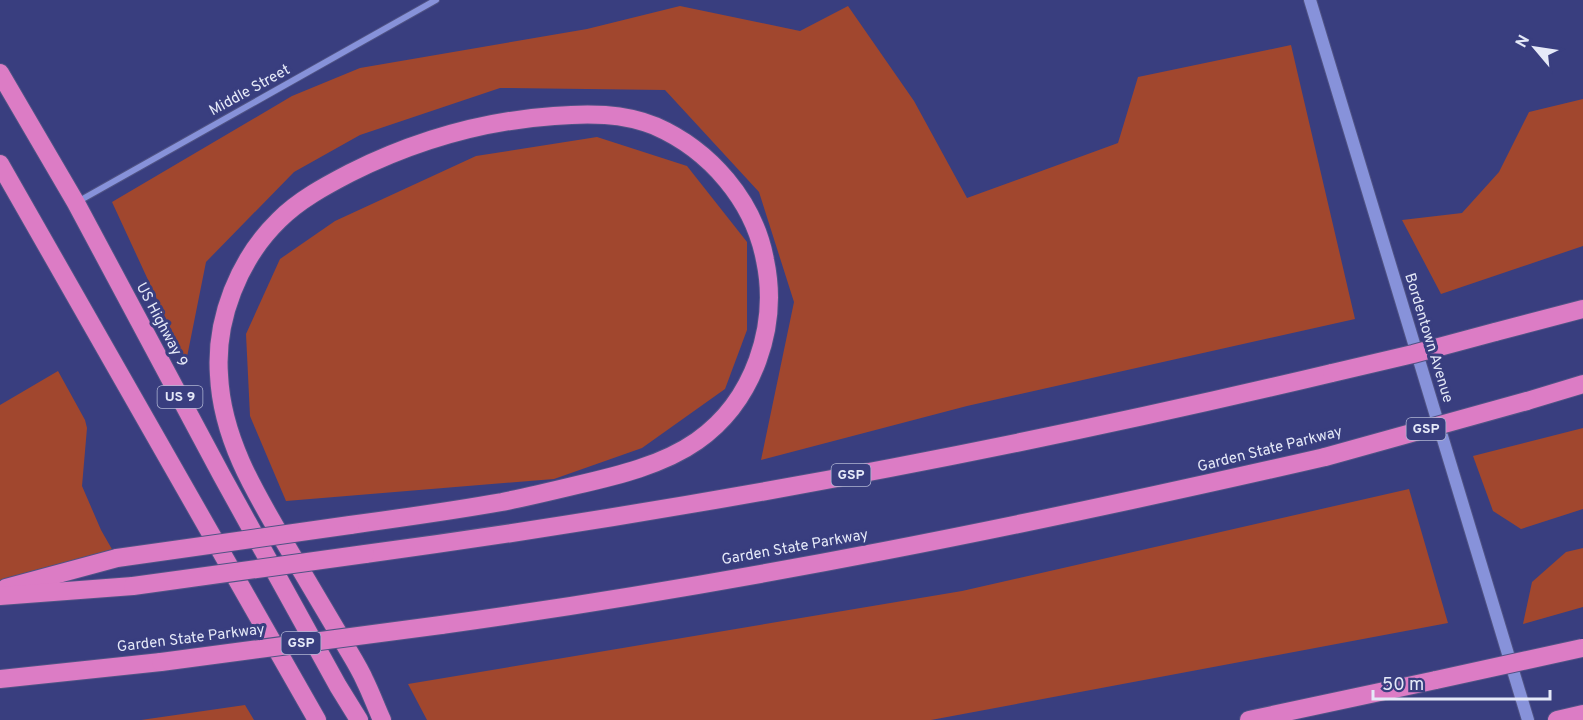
<svg xmlns="http://www.w3.org/2000/svg" width="1583" height="720" viewBox="0 0 1583 720" font-family="Overpass,sans-serif">
  <style>
    .green { fill: #a1472e }
    .lines { fill: none; stroke-linecap: round; stroke-linejoin: round }
    .street-casing { stroke: #505385; stroke-width: 8 }
    .secondary-casing { stroke: #505385; stroke-width: 14 }
    .highway-casing { stroke: #505385; stroke-width: 20 }
    .street { stroke: #8792da; stroke-width: 6 }
    .secondary { stroke: #8792da; stroke-width: 12 }
    .highway { stroke: #dc7cc5; stroke-width: 18 }
    .highway-bridge-casing { stroke: #505385; stroke-width: 20; stroke-linecap: butt }
    .highway-bridge { stroke: #dc7cc5; stroke-width: 18 }
    .labels { text-anchor: middle; dominant-baseline: central; stroke-width: 6; stroke-linejoin: round; paint-order: stroke }
    .shield { fill: #393e7f; stroke: #b1b6d4; stroke-width: 1.5 }
    .shield-label { font-size: 14px; font-weight: bold; fill: #e5e9f8 }
    .street-label { font-size: 15px; fill: #e5e9f8; stroke: #393e7f }
  </style>
  <rect width="100%" height="100%" fill="#393e7f"/>
  <!-- green -->
  <g class="green">
    <path d="M 680,6 L 800,31 L 848,6 L 914,101 L 967,198 L 1118,143 L 1138,77 L 1291,45 L 1355,319 L 967,406 L 761,460 L 794,302 L 759,192 L 665,90 L 500,88 L 360,135 L 294,172 L 206,262 L 186,362 L 112,202 L 292,96 L 360,68 L 587,29 Z"/>
    <path d="M 1583,99 L 1583,246 L 1441,294 L 1402,220 L 1462,213 L 1499,172 L 1529,112 Z"/>
    <path d="M 597,137 L 687,166 L 747,242 L 747,330 L 725,389 L 642,448 L 554,479 L 286,501 L 250,416 L 246,334 L 280,259 L 335,221 L 476,156 Z"/>
    <path d="M 58,371 L 85,420 L 87,428 L 82,486 L 101,530 L 117,558 L 0,589 L 0,405 Z"/>
    <path d="M 1583,428 L 1583,509 L 1521,529 L 1493,511 L 1473,456 Z"/>
    <path d="M 1409,489 L 1448,623 L 931,720 L 427,720 L 408,684 L 962,591 Z"/>
    <path d="M 1583,548 L 1583,607 L 1523,624 L 1532,582 L 1566,552 Z"/>
    <path d="M 245,705 L 254,720 L 141,720 Z"/>
  </g>
  <g class="lines">
    <!-- street casing -->
    <g class="street-casing">
      <path id="street" d="M 79,201 L 436,0"/>
    </g>
    <!-- secondary casing -->
    <g class="secondary-casing">
      <path id="secondary" d="M 1310,0 L 1528,720"/>
    </g>
    <!-- highway casing -->
    <g class="highway-casing">
      <g id="highway">
        <path d="M 0,73 L 76,203 L 222,476 L 338,686 L 359,720"/>
        <path d="M 0,164 L 317,720"/>
        <path d="M 1495,332 L 1583,309"/>
        <path d="M 1527,401 L 1583,384"/>
        <path d="M 350,525 C 401,518 451,511 502,502 C 527,497 552,491 577,485 C 616,476 663,465 697,441 C 754,401 779,326 765,260 C 754,201 710,150 655,126 C 623,113 588,113 554,116 C 481,121 416,140 350,173 C 325,186 299,200 279,220 C 239,259 215,319 219,375 C 222,442 259,499 292,555 C 308,582 324,609 340,636 C 348,651 358,665 365,681 C 371,693 376,707 382,720"/>
        <path d="M 365,554 C 690,510 1013,449 1332,373"/>
        <path d="M 6,588 L 117,558"/>
        <path d="M 0,596 L 133,586"/>
        <path d="M 441,625 C 738,584 1033,524 1325,457"/>
        <path d="M 0,679 L 161,662"/>
        <path d="M 1249,720 L 1436,680"/>
        <path d="M 1557,720 L 1583,714"/>
      </g>
    </g>
    <!-- street -->
    <use href="#street" class="street"/>
    <!-- secondary -->
    <use href="#secondary" class="secondary"/>
    <!-- highway -->
    <use href="#highway" class="highway"/>
    <!-- highway-bridge casing -->
    <g class="highway-bridge-casing">
      <g id="highway-bridge">
        <path d="M 1332,373 L 1413,354 L 1495,332"/>
        <path d="M 1325,457 L 1527,401"/>
        <path d="M 117,558 L 350,525"/>
        <path d="M 133,586 L 365,554"/>
        <path d="M 161,662 L 441,625"/>
        <path d="M 1436,680 L 1582,648"/>
      </g>
    </g>
    <!-- highway-bridge -->
    <use href="#highway-bridge" class="highway-bridge"/>
  </g>
  <g class="labels">
    <!-- shield labels -->
    <g class="shield">
      <rect x="157.5" y="386" width="45" height="22" rx="4.5"/>
      <rect x="1406.5" y="418" width="39" height="22" rx="4.5"/>
      <rect x="831.5" y="464" width="39" height="22" rx="4.5"/>
      <rect x="281.5" y="632" width="39" height="22" rx="4.5"/>
    </g>
    <g class="shield-label">
      <text x="180" y="397">US 9</text>
      <text x="1426" y="429">GSP</text>
      <text x="851" y="475">GSP</text>
      <text x="301" y="643">GSP</text>
    </g>
    <!-- street labels -->
    <g class="street-label">
      <text transform="translate(250 91) rotate(-29)">Middle Street</text>
      <text transform="translate(161 325) rotate(62)">US Highway 9</text>
      <text transform="translate(1428 338) rotate(73)">Bordentown Avenue</text>
      <text transform="translate(1270 450) rotate(-14)">Garden State Parkway</text>
      <text transform="translate(795 548) rotate(-10)">Garden State Parkway</text>
      <text transform="translate(191 639) rotate(-7)">Garden State Parkway</text>
    </g>
  </g>
  <!-- north arrow -->
  <g transform="translate(1535 48) rotate(299)" stroke="#393e7f" stroke-width="4.5" paint-order="stroke">
  <path d="M0-4.5L10 22L0 15L-10 22Z" fill="#e5e9f8"/>
  <text y="-9" font-size="16" font-weight="bold" text-anchor="middle" fill="#e5e9f8">N</text>
  </g>
  <!-- scale -->
  <path d="M1373 690v9h177v-9" fill="none" stroke="#e5e9f8" stroke-width="3"/>
  <text x="1382" y="690" font-size="18" fill="#e5e9f8" stroke="#393e7f" stroke-width="4.5" paint-order="stroke">50 m</text>
</svg>
